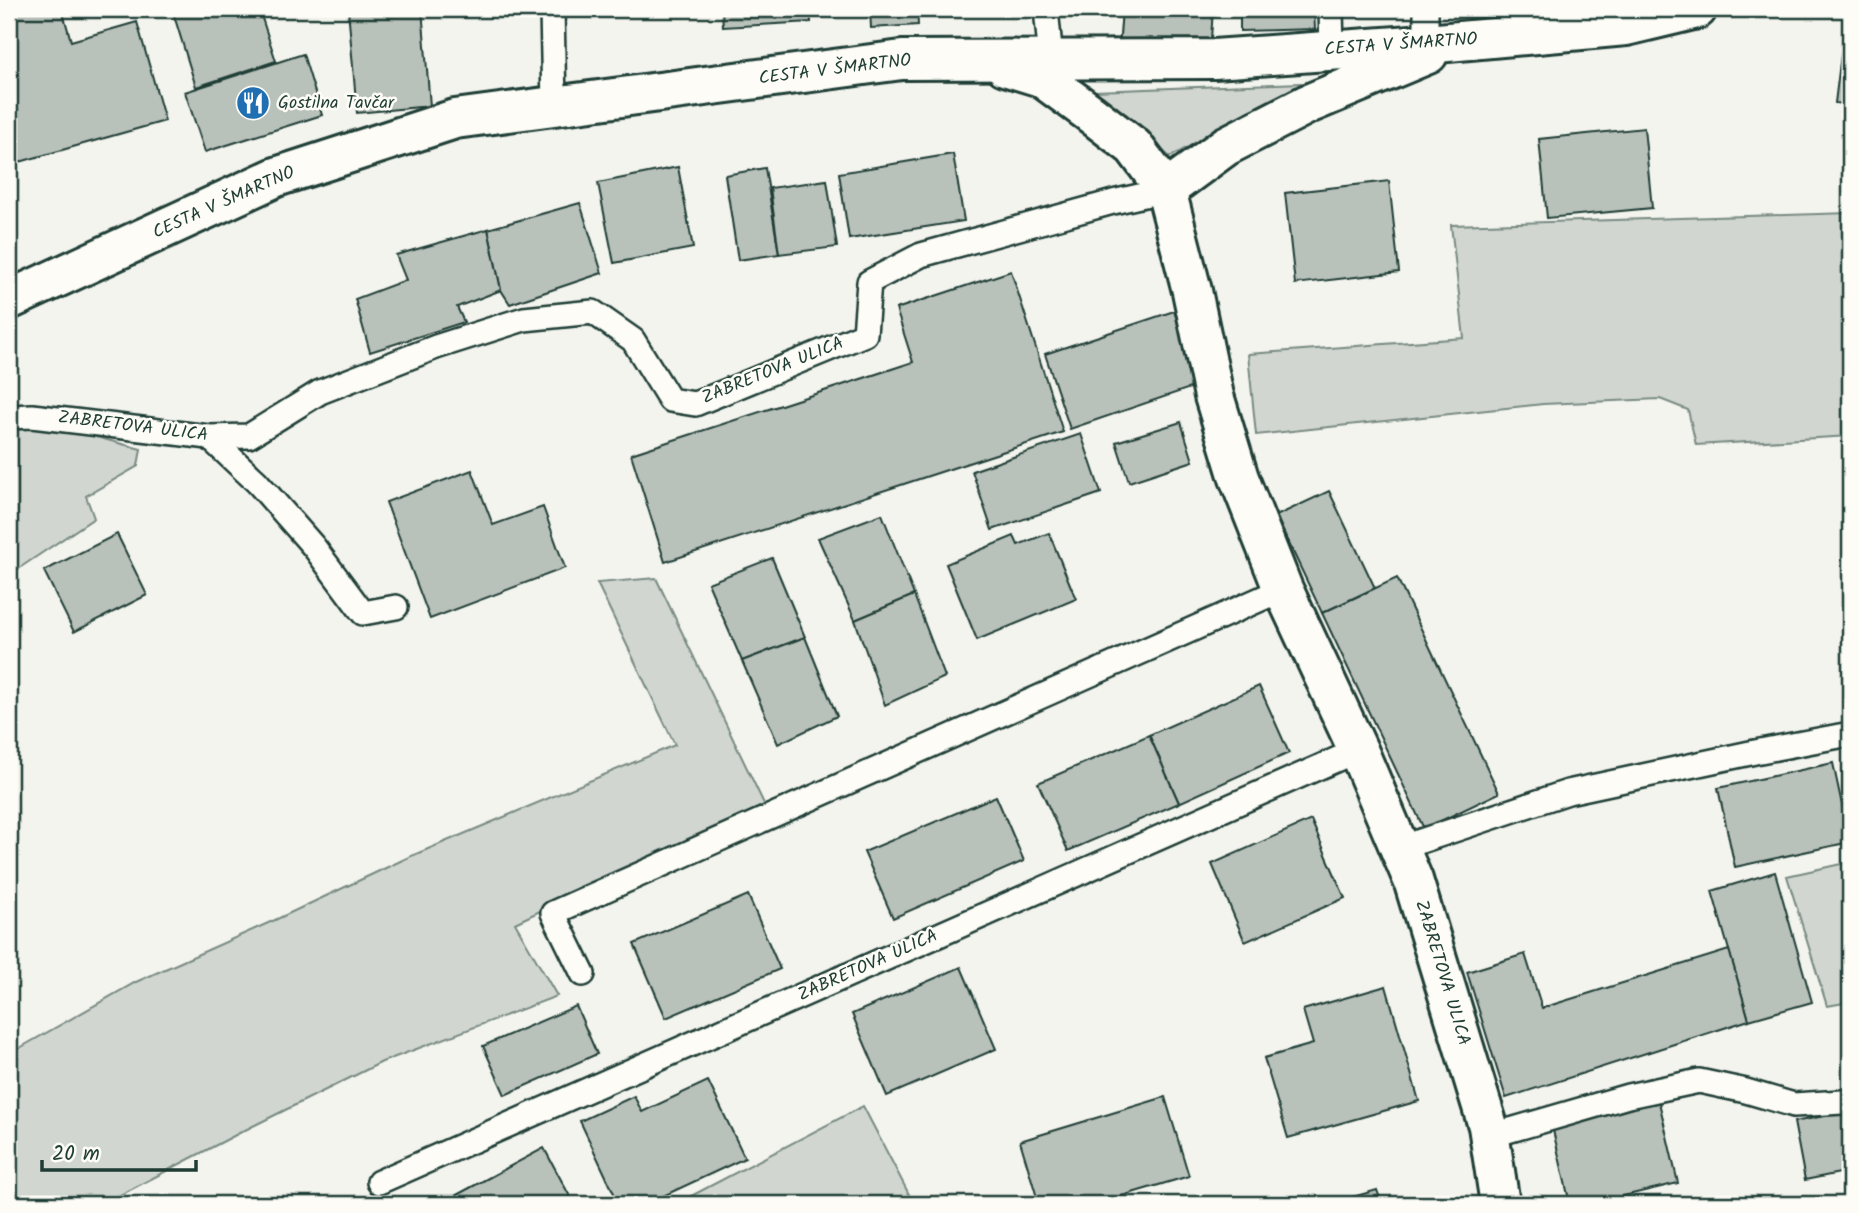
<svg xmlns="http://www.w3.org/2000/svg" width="1859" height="1213" viewBox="0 0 1859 1213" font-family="Kalam,sans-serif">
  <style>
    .green { fill: #d1d6d1; stroke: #788a82; stroke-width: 2 }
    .building { fill: #b9c1bb; stroke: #1f3d34; stroke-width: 2 }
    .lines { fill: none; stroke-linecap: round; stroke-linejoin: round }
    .lane-casing { stroke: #1f3d34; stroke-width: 28 }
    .street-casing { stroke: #1f3d34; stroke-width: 44 }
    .lane { stroke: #fdfcf7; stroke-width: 23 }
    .street { stroke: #fdfcf7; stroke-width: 38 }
    .labels { text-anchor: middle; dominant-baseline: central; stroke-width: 5; stroke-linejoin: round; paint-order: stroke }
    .street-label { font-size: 18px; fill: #1f3d34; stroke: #fdfcf7 }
    .poi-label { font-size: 18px; fill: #1f3d34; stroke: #fdfcf7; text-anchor: start }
  </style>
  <rect width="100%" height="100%" fill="#f4f4ef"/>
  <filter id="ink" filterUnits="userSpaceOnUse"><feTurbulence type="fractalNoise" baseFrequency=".0143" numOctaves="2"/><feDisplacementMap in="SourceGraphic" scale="14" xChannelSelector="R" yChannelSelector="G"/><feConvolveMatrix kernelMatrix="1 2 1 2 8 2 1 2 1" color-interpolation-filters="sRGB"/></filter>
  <g filter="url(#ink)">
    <!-- green -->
    <g class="green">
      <path d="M 1302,83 L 1170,157 L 1096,91 Z"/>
      <path d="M 1850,213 L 1850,436 L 1696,445 L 1688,410 L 1660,399 L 1543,404 L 1256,435 L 1248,354 L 1464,338 L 1451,225 Z"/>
      <path d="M 14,426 L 77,432 L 141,449 L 138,466 L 86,496 L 94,518 L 9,575 L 9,427 Z"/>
      <path d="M 656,578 L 766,808 L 713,828 L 515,923 L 557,996 L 382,1062 L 251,1127 L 103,1204 L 9,1204 L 9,1054 L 136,982 L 275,920 L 409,857 L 675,745 L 597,583 Z"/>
      <path d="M 1850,862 L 1850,1002 L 1827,1006 L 1787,876 Z"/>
      <path d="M 863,1106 L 914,1204 L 676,1204 Z"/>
    </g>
    <!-- building -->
    <g class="building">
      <path d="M 9,9 L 62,9 L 71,41 L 137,22 L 165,121 L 16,163 L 9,138 Z"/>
      <path d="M 172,9 L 259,9 L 276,61 L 196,87 Z"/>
      <path d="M 348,9 L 422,9 L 430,106 L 357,113 Z"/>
      <rect x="463" y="9" width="53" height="5"/>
      <path d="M 722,9 L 810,9 L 811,22 L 723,27 Z"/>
      <path d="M 870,9 L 917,9 L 918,25 L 871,28 Z"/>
      <path d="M 1122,9 L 1213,9 L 1210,54 L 1119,49 Z"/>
      <path d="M 1240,9 L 1314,9 L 1315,29 L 1240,31 Z"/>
      <path d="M 1842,46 L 1850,47 L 1850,105 L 1835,103 Z"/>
      <path d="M 303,54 L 322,115 L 205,152 L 185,92 Z"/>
      <path d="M 1644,128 L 1652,208 L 1547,218 L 1539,139 Z"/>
      <path d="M 953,154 L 964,221 L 849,239 L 839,173 Z"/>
      <path d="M 678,167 L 693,248 L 614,263 L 598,183 Z"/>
      <path d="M 765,168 L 779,254 L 738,260 L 725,175 Z"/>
      <path d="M 827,180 L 837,247 L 779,254 L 770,188 Z"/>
      <path d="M 1389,181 L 1399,272 L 1295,284 L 1285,193 Z"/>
      <path d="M 580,203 L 602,273 L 510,304 L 501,290 L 488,229 Z"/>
      <path d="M 488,229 L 501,290 L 457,307 L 464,322 L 370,352 L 355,299 L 406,280 L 396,255 Z"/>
      <path d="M 1011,271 L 1063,432 L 665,562 L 631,454 L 913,362 L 896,309 Z"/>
      <path d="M 1174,311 L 1199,385 L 1070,429 L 1045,354 Z"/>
      <path d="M 1181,422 L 1193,461 L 1129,482 L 1116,442 Z"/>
      <path d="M 1081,434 L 1101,493 L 992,530 L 972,471 Z"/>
      <path d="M 472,470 L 493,525 L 543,507 L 565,568 L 430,619 L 386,502 Z"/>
      <path d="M 1329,491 L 1375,588 L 1322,613 L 1276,516 Z"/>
      <path d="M 882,514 L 914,595 L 855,620 L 818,538 Z"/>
      <path d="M 1049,533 L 1076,599 L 977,640 L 946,564 L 1014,536 L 1018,545 Z"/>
      <path d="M 117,534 L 147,595 L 74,632 L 44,571 Z"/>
      <path d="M 772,558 L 805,637 L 742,661 L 708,583 Z"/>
      <path d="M 1397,578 L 1499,793 L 1424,829 L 1322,613 Z"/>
      <path d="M 914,595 L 945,677 L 885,705 L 855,620 Z"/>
      <path d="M 805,637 L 837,716 L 778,744 L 742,661 Z"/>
      <path d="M 1259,686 L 1289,753 L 1179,803 L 1149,735 Z"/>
      <path d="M 1149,735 L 1179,803 L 1068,851 L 1038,783 Z"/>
      <path d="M 1833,763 L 1850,842 L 1735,867 L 1718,788 Z"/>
      <path d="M 996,796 L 1024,861 L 893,918 L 864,852 Z"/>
      <path d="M 1311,820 L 1345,898 L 1245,942 L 1212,864 Z"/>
      <path d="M 1775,872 L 1812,1002 L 1749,1020 L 1712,891 Z"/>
      <path d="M 748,895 L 780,969 L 666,1018 L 634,944 Z"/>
      <path d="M 1729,950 L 1749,1020 L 1506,1098 L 1467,972 L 1525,954 L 1542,1008 Z"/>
      <path d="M 961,967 L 996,1049 L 887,1096 L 852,1014 Z"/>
      <path d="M 1386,986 L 1419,1101 L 1288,1138 L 1264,1058 L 1313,1044 L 1303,1010 Z"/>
      <path d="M 576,1006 L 597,1054 L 505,1095 L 483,1046 Z"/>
      <path d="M 708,1081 L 745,1158 L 646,1204 L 619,1204 L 580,1121 L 634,1096 L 642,1112 Z"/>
      <path d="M 1165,1097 L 1189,1176 L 1095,1204 L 1039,1204 L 1020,1141 Z"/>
      <path d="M 1659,1102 L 1678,1183 L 1590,1204 L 1570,1204 L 1552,1126 Z"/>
      <path d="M 1850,1111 L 1850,1171 L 1805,1180 L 1794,1122 Z"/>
      <path d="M 544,1148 L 574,1204 L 440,1204 Z"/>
      <path d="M 1377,1190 L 1382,1204 L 1329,1204 Z"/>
      <path d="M 386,1196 L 390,1204 L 369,1204 Z"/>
    </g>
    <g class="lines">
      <!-- lane casing -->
      <g class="lane-casing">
        <g id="lane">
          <path d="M 552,9 L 554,105"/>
          <path d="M 1046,9 L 1051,59"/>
          <path d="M 1331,9 L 1332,50"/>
          <path d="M 1426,44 L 1426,9"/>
          <path d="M 9,417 L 32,416 L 209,437 L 249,436 L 320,392 L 436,347 L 524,319 L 593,312 L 633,340 L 670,400 L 695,404 L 865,334 L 869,282 L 921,255 L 1113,202 L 1166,190"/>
          <path d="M 209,437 L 257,482 L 314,547 L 363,613 L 396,607"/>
          <path d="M 1400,848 L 1568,792 L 1755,752 L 1850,734"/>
          <path d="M 583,974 L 553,913 L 1283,589"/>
          <path d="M 1490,1136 L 1628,1096 L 1699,1081 L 1746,1091 L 1794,1105 L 1842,1102"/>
          <path d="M 379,1182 L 1358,750"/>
        </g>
      </g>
      <!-- street casing -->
      <g class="street-casing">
        <g id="street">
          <path d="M 1005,66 L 1041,77 L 1090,113 L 1134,147 L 1166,190 L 1226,146 L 1308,104 L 1428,54"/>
          <path d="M 1166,190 L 1192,291 L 1214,396 L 1239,478 L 1283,589 L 1358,750 L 1413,880 L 1488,1126 L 1500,1204"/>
          <path d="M 9,300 L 276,177 L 455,119 L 902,60 L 1214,59 L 1426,44 L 1626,26 L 1697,9"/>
        </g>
      </g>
      <!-- lane -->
      <use href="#lane" class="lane"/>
      <!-- street -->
      <use href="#street" class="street"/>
    </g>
  </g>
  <!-- icons -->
  <defs>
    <g id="restaurant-disc" transform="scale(1.75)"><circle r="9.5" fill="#1f6fb2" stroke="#fdfcf7"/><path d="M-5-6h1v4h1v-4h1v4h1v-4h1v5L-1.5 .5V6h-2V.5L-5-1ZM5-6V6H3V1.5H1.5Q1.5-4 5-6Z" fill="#fff"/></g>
  </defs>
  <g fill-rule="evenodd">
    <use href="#restaurant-disc" x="253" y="103"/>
  </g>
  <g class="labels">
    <!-- street labels -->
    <g class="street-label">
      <text transform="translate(1401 45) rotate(-4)">CESTA V ŠMARTNO</text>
      <text transform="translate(835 70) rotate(-7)">CESTA V ŠMARTNO</text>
      <text transform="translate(224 203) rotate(-24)">CESTA V ŠMARTNO</text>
      <text transform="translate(773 371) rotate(-22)">ZABRETOVA ULICA</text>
      <text transform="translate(133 427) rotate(7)">ZABRETOVA ULICA</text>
      <text transform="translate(868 966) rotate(-24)">ZABRETOVA ULICA</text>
      <text transform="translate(1442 973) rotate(73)">ZABRETOVA ULICA</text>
    </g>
    <!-- poi labels -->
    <g class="poi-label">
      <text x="278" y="103">Gostilna Tavčar</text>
    </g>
  </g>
  <!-- margin -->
  <rect width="1859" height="1213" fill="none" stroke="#fdfcf7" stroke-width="35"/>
  <rect x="18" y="18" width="1824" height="1178" fill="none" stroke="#1f3d34" stroke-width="2.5" filter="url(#ink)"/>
  <!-- scale -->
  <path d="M42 1160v10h154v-10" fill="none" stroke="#1f3d34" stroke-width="3.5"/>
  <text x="52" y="1160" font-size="21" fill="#1f3d34" stroke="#fdfcf7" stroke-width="5" paint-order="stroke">20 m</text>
</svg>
